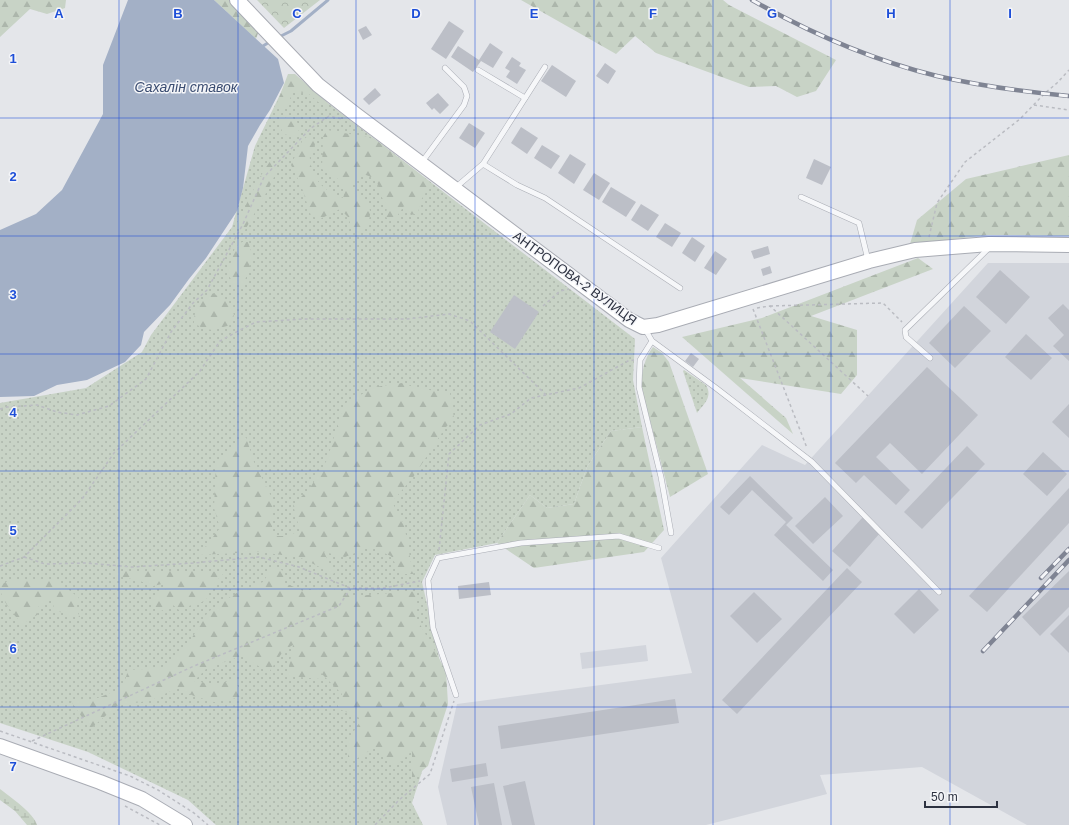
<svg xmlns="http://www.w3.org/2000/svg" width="1069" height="825" viewBox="0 0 1069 825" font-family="Arial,sans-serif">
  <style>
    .built { fill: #d2d5dc }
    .grass { fill: url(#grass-dots) }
    .forest { fill: url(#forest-firs) }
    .wetland { fill: url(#wetland-marsh) }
    .park { fill: url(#park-crowns) }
    .water { fill: #a3b0c6 }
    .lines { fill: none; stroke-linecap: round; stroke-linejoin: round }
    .stream { stroke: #a3b0c6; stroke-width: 3 }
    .building { fill: #bcbfc7 }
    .lane-casing { stroke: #a9acb4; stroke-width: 6 }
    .secondary-casing { stroke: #a9acb4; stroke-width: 16 }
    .path { stroke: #babcc2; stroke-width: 1.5; stroke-dasharray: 3 3; stroke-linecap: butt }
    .lane { stroke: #f6f7f9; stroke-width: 5 }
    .secondary { stroke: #fff; stroke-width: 14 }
    .rail-casing { stroke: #7f8493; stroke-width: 4.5 }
    .rail { stroke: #f4f5f8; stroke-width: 3; stroke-dasharray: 9; stroke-linecap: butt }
    .grid { fill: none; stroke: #1d4ed8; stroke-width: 1; stroke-opacity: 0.55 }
    .labels { text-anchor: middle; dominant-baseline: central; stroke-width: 3; stroke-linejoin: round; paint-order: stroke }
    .street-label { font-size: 13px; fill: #2d3241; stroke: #f4f5f8 }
    .water-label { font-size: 14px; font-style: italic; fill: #3b4d71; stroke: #f4f5f8 }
    .grid-label { font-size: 13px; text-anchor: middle; font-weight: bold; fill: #1d4ed8; stroke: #f4f5f8; stroke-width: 3; stroke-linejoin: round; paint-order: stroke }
  </style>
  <defs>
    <pattern id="grass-dots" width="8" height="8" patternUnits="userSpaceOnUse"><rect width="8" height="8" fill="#c8d3c6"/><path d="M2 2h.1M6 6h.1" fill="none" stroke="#acb6ab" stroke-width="1.8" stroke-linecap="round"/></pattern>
    <pattern id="forest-firs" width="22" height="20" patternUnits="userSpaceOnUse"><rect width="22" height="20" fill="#c8d3c6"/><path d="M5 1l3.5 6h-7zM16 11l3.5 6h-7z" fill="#acb6ab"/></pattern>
    <pattern id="wetland-marsh" width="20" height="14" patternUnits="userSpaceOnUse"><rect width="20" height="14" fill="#c8d3c6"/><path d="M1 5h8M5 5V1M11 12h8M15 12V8" fill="none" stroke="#acb6ab"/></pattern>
    <pattern id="park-crowns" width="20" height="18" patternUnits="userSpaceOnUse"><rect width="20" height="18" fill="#c8d3c6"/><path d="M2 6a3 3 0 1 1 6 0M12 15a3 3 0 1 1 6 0" fill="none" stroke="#acb6ab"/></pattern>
  </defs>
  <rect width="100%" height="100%" fill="#e4e6ea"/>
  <!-- built -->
  <g class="built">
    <path d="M 988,263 L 1069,263 L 1069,825 L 1027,825 L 922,767 L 820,775 L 827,794 L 706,825 L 447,825 L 438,787 L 457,704 L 692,673 L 661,558 L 762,445 L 805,465 Z"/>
    <path d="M 646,645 L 648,661 L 582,669 L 580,653 Z"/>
  </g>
  <!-- grass -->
  <g class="grass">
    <path d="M 290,74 L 635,339 L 633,380 L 642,427 L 611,431 L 587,467 L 574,504 L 547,508 L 530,495 L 497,543 L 435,555 L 422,582 L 447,693 L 412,803 L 423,825 L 216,825 L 188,800 L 88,752 L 0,723 L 0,403 L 86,388 L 142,352 L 151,335 L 232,227 L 255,146 Z"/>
    <path d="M 684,370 L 706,385 C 713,397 704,404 697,413 L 683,371 Z"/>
  </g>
  <!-- forest -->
  <g class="forest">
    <path d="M 0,0 L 66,0 L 65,8 L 47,14 L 30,9 L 0,37 Z"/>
    <path d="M 214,0 L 231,0 L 259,30 L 256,39 Z"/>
    <path d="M 521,0 L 723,0 L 729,5 L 836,60 L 816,91 L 797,97 L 776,86 L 749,87 L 656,53 L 635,36 L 616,54 Z"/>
    <path d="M 288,74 L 295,74 L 327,102 L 326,106 L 318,102 L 309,94 L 293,91 L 287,107 L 281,110 L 277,107 L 277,103 Z"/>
    <path d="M 286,117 L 295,119 L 300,127 L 297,135 L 293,136 L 283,134 L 281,128 L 281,121 Z"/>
    <path d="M 327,130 L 367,137 L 376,140 L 430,182 L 428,189 L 421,200 L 418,213 L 411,215 L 404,206 L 393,222 L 386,217 L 387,205 C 375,192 385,180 363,174 L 356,179 L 352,184 L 353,191 C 356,195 360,197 364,200 C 375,209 369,223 363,233 L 353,231 L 348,217 L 340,209 L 320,219 L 311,216 L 301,185 L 291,165 L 296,154 L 299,152 L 302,141 L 309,135 L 316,142 C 314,147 309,154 310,160 C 310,164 312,168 313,172 C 319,187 329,192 343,198 L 345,191 L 338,179 L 322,169 L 323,137 Z"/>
    <path d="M 1069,155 L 1069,236 L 988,235 L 910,244 L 917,220 L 966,179 Z"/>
    <path d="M 271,160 L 278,168 L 270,186 L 245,230 L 236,225 C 247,204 257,179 271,160 Z"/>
    <path d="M 242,242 L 248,242 L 253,257 L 243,286 L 233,284 L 228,273 L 235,247 Z"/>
    <path d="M 918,258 L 933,269 L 811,316 L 857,330 L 857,375 L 841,394 L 740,378 L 786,418 L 793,434 L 682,337 L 762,318 Z"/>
    <path d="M 211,293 C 224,297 229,302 234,315 L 230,325 C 214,330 209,333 194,323 C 195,305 198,305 211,293 Z"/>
    <path d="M 653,347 L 662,353 L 669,362 L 708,474 L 670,497 L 641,386 C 642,371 644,359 653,347 Z"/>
    <path d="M 402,383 L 416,388 L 450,393 L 454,419 L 445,428 L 414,476 L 392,502 L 404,524 L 413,574 L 401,574 L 391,556 L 370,547 L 345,557 L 324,552 L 334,574 L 299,557 L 258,552 L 199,555 L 220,528 L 214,508 L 216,463 L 246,437 L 254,462 L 273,500 L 272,536 L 287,536 L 302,530 L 299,527 L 293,505 L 310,488 L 327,460 L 344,404 L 375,387 Z"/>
    <path d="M 642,427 L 664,530 L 644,552 L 534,568 L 497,543 L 530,495 L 547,508 L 574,504 L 587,467 L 611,431 Z"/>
    <path d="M 273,567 L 284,571 L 285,583 L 303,591 L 327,587 L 356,596 L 416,591 L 417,619 L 446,671 L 448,704 L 428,766 L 412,779 L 412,751 L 396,766 L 374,748 L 348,764 L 348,740 L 362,719 L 337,708 L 342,694 L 320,672 L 320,679 L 289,676 L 289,667 L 293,645 L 284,650 L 269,672 L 241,656 L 206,669 L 194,681 L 212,684 L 235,680 L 243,697 L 214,702 L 194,696 L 177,688 L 152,700 L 117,706 L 90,729 L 71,701 L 90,701 L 123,688 L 128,670 L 161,668 L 185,649 L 208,612 L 238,592 L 263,582 Z"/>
    <path d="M 119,571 L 200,571 L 225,572 L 210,588 L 206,601 L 194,604 L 179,610 L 173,605 L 157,613 L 152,601 L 157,592 L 169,588 L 162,584 L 153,586 L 140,581 L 110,574 Z"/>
    <path d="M 12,579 L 55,579 L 79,598 L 76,609 L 81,619 L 54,610 L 52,595 L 37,608 L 37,615 L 22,624 C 13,613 0,600 0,585 Z"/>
  </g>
  <!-- wetland -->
  <path class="wetland" d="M 0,789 C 10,797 34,813 37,825 L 27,825 L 15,811 L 0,800 Z"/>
  <!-- park -->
  <path class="park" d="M 257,0 L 320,0 L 284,28 Z"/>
  <!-- water -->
  <path class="water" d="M 128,0 L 214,0 L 278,59 L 284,83 L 270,110 L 260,125 L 248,146 L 243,188 L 237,211 L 206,258 L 189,279 L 170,305 L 144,332 L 141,345 L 125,362 L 87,380 L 57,385 L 34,396 L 0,397 L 0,230 L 36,214 L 62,190 L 103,114 L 103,65 Z"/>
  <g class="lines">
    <!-- stream -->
    <g class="stream">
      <path d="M 277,38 L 291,31 L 328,0"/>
      <path d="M 261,48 L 263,46 L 271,41"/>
    </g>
  </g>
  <!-- building -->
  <g class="building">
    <path d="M 449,21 L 464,31 L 446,59 L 431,49 Z"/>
    <path d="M 366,26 L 372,35 L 363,40 L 358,30 Z"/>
    <path d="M 490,43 L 503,52 L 493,68 L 481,61 L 473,72 L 451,57 L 458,46 L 479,60 Z"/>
    <path d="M 512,57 L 521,63 L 519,66 L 526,70 L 517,84 L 506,77 L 510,71 L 505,68 Z"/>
    <path d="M 605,63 L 616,71 L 608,84 L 596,76 Z"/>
    <path d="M 552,65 L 576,81 L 566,97 L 541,81 Z"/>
    <path d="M 375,88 L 381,95 L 369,105 L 363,99 Z"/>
    <path d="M 438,93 L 449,105 L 440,114 L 434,108 L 432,110 L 426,103 Z"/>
    <path d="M 469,123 L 485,133 L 475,148 L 459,138 Z"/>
    <path d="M 521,127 L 538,138 L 527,154 L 511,143 Z"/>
    <path d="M 542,145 L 560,156 L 551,169 L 534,158 Z"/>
    <path d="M 570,154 L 586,164 L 574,184 L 558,173 Z"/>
    <path d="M 814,159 L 831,167 L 822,185 L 806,178 Z"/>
    <path d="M 594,173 L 610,183 L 599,200 L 583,190 Z"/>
    <path d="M 611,187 L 636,202 L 626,217 L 602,202 Z"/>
    <path d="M 641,204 L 659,215 L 648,231 L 631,220 Z"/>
    <path d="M 665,223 L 681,233 L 672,247 L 656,237 Z"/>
    <path d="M 692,237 L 705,246 L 695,262 L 682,253 Z"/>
    <path d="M 768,246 L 770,254 L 754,259 L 751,251 Z"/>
    <path d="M 715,251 L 727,259 L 716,275 L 704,268 Z"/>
    <path d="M 770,266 L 772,273 L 763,276 L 761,269 Z"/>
    <path d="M 1000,270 L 1030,297 L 1006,324 L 976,297 Z"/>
    <path d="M 514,295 L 539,312 L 515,349 L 490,332 Z"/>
    <path d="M 1063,304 L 1069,310 L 1069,361 L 1053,346 L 1064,335 L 1048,318 Z"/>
    <path d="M 964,306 L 991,331 L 955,368 L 929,343 Z"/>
    <path d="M 1026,334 L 1052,358 L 1031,380 L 1005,357 Z"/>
    <path d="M 691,353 L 699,359 L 693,367 L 685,361 Z"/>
    <path d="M 927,367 L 978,415 L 922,474 L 890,443 L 876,457 L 910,490 L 896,505 L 864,475 L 856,483 L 835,463 Z"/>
    <path d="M 1069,404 L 1069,438 L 1052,422 Z"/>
    <path d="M 967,446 L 985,464 L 922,529 L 904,512 Z"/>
    <path d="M 1043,452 L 1067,474 L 1047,496 L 1023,474 Z"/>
    <path d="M 750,476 L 793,518 L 786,525 L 833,570 L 823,581 L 774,535 L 786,522 L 752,490 L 729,515 L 720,507 Z"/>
    <path d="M 1069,488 L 1069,523 L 987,612 L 969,596 Z"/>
    <path d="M 825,497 L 843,516 L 813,544 L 795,526 Z"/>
    <path d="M 863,517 L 880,533 L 850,567 L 832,551 Z"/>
    <path d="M 847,568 L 862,582 L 737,714 L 722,700 Z"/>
    <path d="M 1069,571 L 1069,607 L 1040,636 L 1022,617 Z"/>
    <path d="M 489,582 L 491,595 L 459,599 L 458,586 Z"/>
    <path d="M 919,589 L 939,610 L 914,634 L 894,614 Z"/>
    <path d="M 754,592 L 782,619 L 757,643 L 730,616 Z"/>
    <path d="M 1069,615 L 1069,653 L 1050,634 Z"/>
    <path d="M 675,699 L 679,723 L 501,749 L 498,726 Z"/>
    <path d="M 486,763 L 488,776 L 452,782 L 450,769 Z"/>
    <path d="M 525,781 L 535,825 L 512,825 L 503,786 Z"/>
    <path d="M 494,783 L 502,825 L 479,825 L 471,787 Z"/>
  </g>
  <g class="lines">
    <!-- lane casing -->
    <g class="lane-casing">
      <g id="lane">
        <path d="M 478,70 L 525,98"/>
        <path d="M 422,162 L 464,105 L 467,96 L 464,87 L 445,68"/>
        <path d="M 483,164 L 517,185 L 545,198 L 680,288"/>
        <path d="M 455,188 L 483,164 L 545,67"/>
        <path d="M 801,197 L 859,223 L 868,260"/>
        <path d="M 645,329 L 652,341 L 716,388 L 812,462 L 939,592"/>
        <path d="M 652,341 L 640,360 L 639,387 L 661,477 L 671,533"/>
        <path d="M 930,358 L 906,337 L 905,330 L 989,248"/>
        <path d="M 456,695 L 433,628 L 428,580 L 438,558 L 521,543 L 619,536 L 659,548"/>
      </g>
    </g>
    <!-- secondary casing -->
    <g class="secondary-casing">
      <g id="secondary">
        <path d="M 237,0 L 318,85 L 355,114 L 629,320 L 643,327 L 658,325 L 869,261 L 915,250 L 989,244 L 1069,245"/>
        <path d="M 0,746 L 100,782 L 142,799 L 185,825"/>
      </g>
    </g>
    <!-- path -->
    <g class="path">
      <path d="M 1034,105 L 1069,110"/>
      <path d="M 929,237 L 937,203 L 965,162 L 1020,119 L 1044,94 L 1057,83 L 1069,70"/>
      <path d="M 543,306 L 560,291 L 569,289"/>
      <path d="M 770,306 L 883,303 L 902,322"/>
      <path d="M 757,308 L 770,306 L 868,396"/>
      <path d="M 753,309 L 807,448"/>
      <path d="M 0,409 L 7,407 L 37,405 L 57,412 L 77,415 L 109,406 L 146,379 L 171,332 L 193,303 L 207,290 L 243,224 L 264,177 L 311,128 L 329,116 L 342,119"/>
      <path d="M 439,550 L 449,454 L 480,425 L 511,414 L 531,398 L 579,388 L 628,361 L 634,360"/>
      <path d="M 24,557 L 45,564 L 86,563 L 132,567 L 193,563 L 259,557 L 299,567 L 350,588 L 384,588 L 420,581"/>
      <path d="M 0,566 L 24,557 L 82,499 L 114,453 L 200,371 L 220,341 L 240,330 L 256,322 L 304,319 L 407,319 L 449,314 L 470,321 L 546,395"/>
      <path d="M 0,731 L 130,776 L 158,790 L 194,813 L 208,825"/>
      <path d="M 32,741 L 194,666 L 339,606 L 350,589"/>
      <path d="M 125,806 L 160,825"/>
      <path d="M 375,825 L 399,800 L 430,774 L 454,701"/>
    </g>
    <!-- lane -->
    <use href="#lane" class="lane"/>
    <!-- secondary -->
    <use href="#secondary" class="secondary"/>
    <!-- rail casing -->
    <g class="rail-casing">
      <g id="rail">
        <path d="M 752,0 C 810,33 872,60 937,76 C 981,86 1025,92 1069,96"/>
        <path d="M 1041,578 L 1069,549"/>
        <path d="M 983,651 L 1069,560"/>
      </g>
    </g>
    <!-- rail -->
    <use href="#rail" class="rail"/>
  </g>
  <!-- grid -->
  <path class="grid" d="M 119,0 L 119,825M 238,0 L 238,825M 356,0 L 356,825M 475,0 L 475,825M 594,0 L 594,825M 713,0 L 713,825M 831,0 L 831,825M 950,0 L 950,825M 0,118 L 1069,118M 0,236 L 1069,236M 0,354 L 1069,354M 0,471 L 1069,471M 0,589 L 1069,589M 0,707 L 1069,707"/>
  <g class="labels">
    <!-- street labels -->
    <g class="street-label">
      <text transform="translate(575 278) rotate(36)">АНТРОПОВА-2 ВУЛИЦЯ</text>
    </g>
    <!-- water labels -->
    <g class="water-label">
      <text x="186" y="87">Сахалін ставок</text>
    </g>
  </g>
  <g class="grid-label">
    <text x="59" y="18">A</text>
    <text x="178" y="18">B</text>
    <text x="297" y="18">C</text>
    <text x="416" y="18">D</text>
    <text x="534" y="18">E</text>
    <text x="653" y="18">F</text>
    <text x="772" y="18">G</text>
    <text x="891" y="18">H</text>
    <text x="1010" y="18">I</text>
    <text x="13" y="63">1</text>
    <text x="13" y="181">2</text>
    <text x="13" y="299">3</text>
    <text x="13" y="417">4</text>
    <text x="13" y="535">5</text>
    <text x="13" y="653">6</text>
    <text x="13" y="771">7</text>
  </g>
  <!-- scale -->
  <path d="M925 801v6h72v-6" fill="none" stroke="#2d3241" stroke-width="2"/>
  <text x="931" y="801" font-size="12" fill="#2d3241" stroke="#f4f5f8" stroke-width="3" paint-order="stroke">50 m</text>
</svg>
